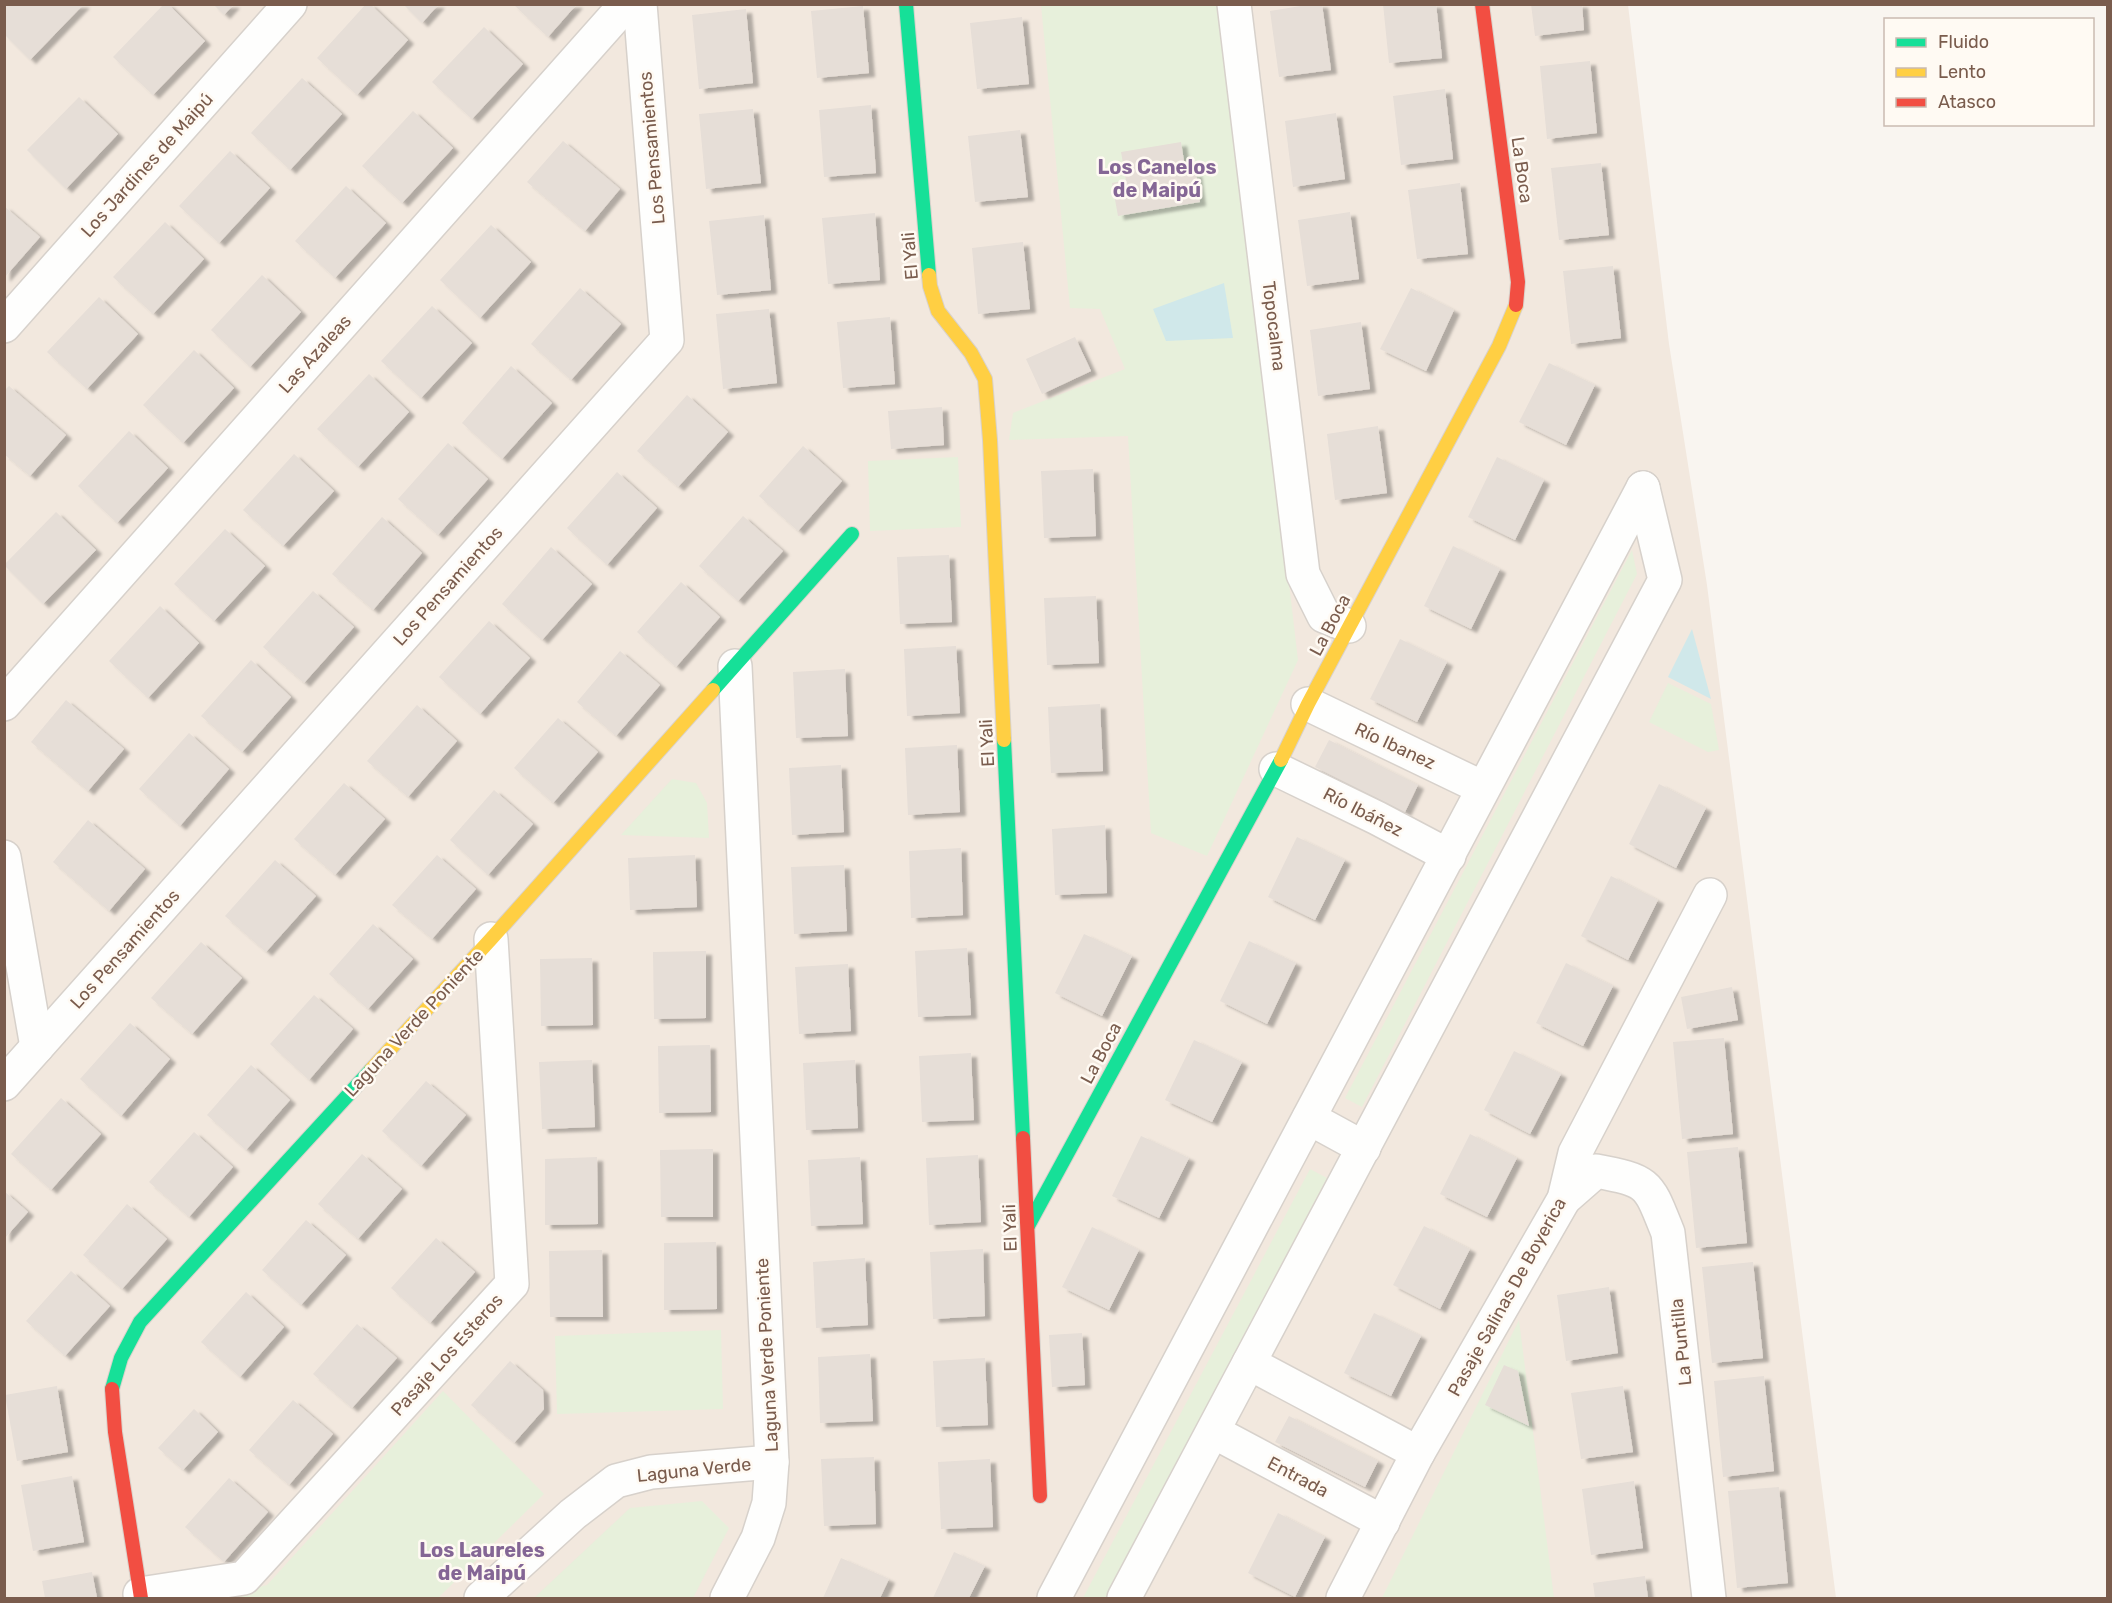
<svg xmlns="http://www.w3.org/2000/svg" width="2112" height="1603" viewBox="0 0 2112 1603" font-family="Rubik,sans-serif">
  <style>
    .residential { fill: #f2e8de }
    .green { fill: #e7f0db }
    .water { fill: #d0e8ea }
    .building { fill: #e6ded7; filter: url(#shadow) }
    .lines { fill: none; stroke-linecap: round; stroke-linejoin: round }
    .street-casing { stroke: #d7d1cb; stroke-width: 36 }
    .fast-casing { stroke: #d9d2cb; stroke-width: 16 }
    .slow-casing { stroke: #d9d2cb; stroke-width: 16 }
    .jam-casing { stroke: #d9d2cb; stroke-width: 16 }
    .street { stroke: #fefefd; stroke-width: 33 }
    .fast { stroke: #16e098; stroke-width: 14 }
    .slow { stroke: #ffcf43; stroke-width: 14 }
    .jam { stroke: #f24e42; stroke-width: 14 }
    .labels { text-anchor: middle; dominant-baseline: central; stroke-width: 5; stroke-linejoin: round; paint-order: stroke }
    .street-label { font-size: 18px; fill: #7a5c4d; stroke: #fffaf3 }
    .neighbourhood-label { font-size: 20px; font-weight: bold; fill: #846695; stroke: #fffaf3 }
  </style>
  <defs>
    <filter id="shadow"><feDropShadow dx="6" dy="4" stdDeviation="1.5" flood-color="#0004"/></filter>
  </defs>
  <rect width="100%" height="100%" fill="#f9f5f0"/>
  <!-- residential -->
  <path class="residential" d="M 5,5 L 1628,5 L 1669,344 L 1707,585 L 1836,1598 L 5,1598 Z"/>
  <!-- green -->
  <g class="green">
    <path d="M 1041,5 L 1221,5 L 1298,660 L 1207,856 L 1151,833 L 1128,436 L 1009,440 L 1013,413 L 1125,369 L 1100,309 L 1070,308 Z"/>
    <path d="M 958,457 L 961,527 L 870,531 L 868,461 Z"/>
    <path d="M 1632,550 L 1637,574 L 1362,1107 L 1345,1098 Z"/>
    <path d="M 1668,683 L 1711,704 L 1719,750 L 1708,752 L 1649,722 Z"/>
    <path d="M 672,779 L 696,783 L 707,803 L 709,838 L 621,835 Z"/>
    <path d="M 1310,1169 L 1327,1178 L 1105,1598 L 1083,1598 Z"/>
    <path d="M 1519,1320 L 1554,1598 L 1382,1598 Z"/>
    <path d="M 721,1330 L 723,1409 L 557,1414 L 555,1336 Z"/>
    <path d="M 443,1391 L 544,1494 L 438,1598 L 217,1598 L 267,1585 Z"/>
    <path d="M 702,1501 L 729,1528 L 693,1598 L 534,1598 L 630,1508 Z"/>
  </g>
  <!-- water -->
  <g class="water">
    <path d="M 1224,283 L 1233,338 L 1166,341 L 1153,309 Z"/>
    <path d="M 1692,629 L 1711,699 L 1668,677 Z"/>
  </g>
  <!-- building -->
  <g class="building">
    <path d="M 8,4 L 84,4 L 30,60 L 4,34 L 4,8 Z"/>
    <path d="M 164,4 L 168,4 L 205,41 L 153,95 L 113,57 Z"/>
    <path d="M 213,4 L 234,4 L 224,15 Z"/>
    <path d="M 366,4 L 370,4 L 408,40 L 357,95 L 317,58 Z"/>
    <path d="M 403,4 L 439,4 L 422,23 Z"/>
    <path d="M 513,4 L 577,4 L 548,37 Z"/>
    <path d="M 1313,4 L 1322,4 L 1331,70 L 1279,77 L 1270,11 Z"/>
    <path d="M 1383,4 L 1436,4 L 1442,58 L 1389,63 Z"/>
    <path d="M 1531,4 L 1582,4 L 1584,30 L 1535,36 Z"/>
    <path d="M 863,6 L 869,73 L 817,78 L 811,11 Z"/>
    <path d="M 746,9 L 753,83 L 699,89 L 692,15 Z"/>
    <path d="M 1022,17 L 1029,84 L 977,89 L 970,23 Z"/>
    <path d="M 484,27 L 523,64 L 472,119 L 432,82 Z"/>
    <path d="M 1590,61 L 1597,133 L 1547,139 L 1540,66 Z"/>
    <path d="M 302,78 L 342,114 L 290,170 L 251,133 Z"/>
    <path d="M 1445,89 L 1453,159 L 1401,165 L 1393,96 Z"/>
    <path d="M 79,97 L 118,134 L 66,189 L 27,150 Z"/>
    <path d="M 871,105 L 876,173 L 824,177 L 819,110 Z"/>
    <path d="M 753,109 L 761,183 L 706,189 L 699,114 Z"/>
    <path d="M 413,111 L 453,148 L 402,203 L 362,166 Z"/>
    <path d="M 1336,113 L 1345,179 L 1293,187 L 1285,121 Z"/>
    <path d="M 1020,130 L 1028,197 L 975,202 L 968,136 Z"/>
    <path d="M 563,141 L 620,189 L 585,231 L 527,182 Z"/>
    <path d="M 1181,142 L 1186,174 L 1196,172 L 1200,202 L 1118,216 L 1112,183 L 1126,180 L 1121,152 Z"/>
    <path d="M 230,151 L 270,188 L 219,243 L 179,206 Z"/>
    <path d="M 1601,163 L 1609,235 L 1559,240 L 1551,168 Z"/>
    <path d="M 1460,183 L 1468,254 L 1417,259 L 1408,190 Z"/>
    <path d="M 346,186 L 386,223 L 335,278 L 295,241 Z"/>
    <path d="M 4,206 L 40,237 L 4,278 Z"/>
    <path d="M 1350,212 L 1359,279 L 1307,286 L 1298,220 Z"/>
    <path d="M 875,213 L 880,280 L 828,284 L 822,218 Z"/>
    <path d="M 764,215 L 771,290 L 717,295 L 709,221 Z"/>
    <path d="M 165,222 L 204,259 L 153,314 L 113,277 Z"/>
    <path d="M 491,225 L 531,262 L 480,318 L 440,280 Z"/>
    <path d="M 1023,242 L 1030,309 L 978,314 L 972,248 Z"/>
    <path d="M 1613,266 L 1621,338 L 1571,344 L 1563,271 Z"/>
    <path d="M 262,275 L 301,312 L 250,367 L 211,330 Z"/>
    <path d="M 580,288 L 621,324 L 571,380 L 531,344 Z"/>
    <path d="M 1411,288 L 1454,310 L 1426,371 L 1380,349 Z"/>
    <path d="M 99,297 L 138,334 L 87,389 L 47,352 Z"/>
    <path d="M 432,306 L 472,343 L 421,398 L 381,361 Z"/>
    <path d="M 769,309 L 777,383 L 723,389 L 716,314 Z"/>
    <path d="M 890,317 L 895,384 L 843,388 L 837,322 Z"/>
    <path d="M 1361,322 L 1370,389 L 1318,396 L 1310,330 Z"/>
    <path d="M 1075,337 L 1091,371 L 1042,394 L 1026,359 Z"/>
    <path d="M 194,350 L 234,388 L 183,443 L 143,405 Z"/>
    <path d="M 1549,363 L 1595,385 L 1566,445 L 1519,422 Z"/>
    <path d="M 511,366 L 552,403 L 502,459 L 462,423 Z"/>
    <path d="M 369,374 L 409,412 L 358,467 L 317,429 Z"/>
    <path d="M 9,386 L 66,435 L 30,476 L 4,454 L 4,391 Z"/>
    <path d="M 687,395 L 728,432 L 678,487 L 637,451 Z"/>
    <path d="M 942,407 L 944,445 L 891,449 L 888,411 Z"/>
    <path d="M 1378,426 L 1387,493 L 1335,500 L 1327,434 Z"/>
    <path d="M 129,431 L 168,468 L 117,523 L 78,486 Z"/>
    <path d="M 448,443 L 488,479 L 438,535 L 398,499 Z"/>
    <path d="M 803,446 L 842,481 L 798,531 L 759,496 Z"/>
    <path d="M 294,454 L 334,491 L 283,546 L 243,510 Z"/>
    <path d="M 1497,457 L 1544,480 L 1515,540 L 1468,517 Z"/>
    <path d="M 1093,469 L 1096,536 L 1044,538 L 1041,471 Z"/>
    <path d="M 617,472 L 657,508 L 607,565 L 567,528 Z"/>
    <path d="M 56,512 L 96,550 L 43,604 L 4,565 Z"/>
    <path d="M 743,516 L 783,551 L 738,601 L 699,566 Z"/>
    <path d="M 382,517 L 422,553 L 373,610 L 332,574 Z"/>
    <path d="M 225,529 L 265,566 L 214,621 L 174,584 Z"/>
    <path d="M 1453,546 L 1500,569 L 1471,629 L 1424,606 Z"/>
    <path d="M 551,547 L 592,584 L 542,640 L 502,604 Z"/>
    <path d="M 949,555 L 952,622 L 900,624 L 897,557 Z"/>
    <path d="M 681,582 L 720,617 L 676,667 L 637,632 Z"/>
    <path d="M 313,591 L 354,627 L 304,683 L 263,647 Z"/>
    <path d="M 1096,596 L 1099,663 L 1047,665 L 1044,598 Z"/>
    <path d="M 160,606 L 199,643 L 148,698 L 109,661 Z"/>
    <path d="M 489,621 L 530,658 L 480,714 L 439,677 Z"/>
    <path d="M 1400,639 L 1447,662 L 1417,722 L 1370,699 Z"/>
    <path d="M 956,646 L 960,713 L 907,716 L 904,649 Z"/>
    <path d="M 620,651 L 660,685 L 616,736 L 577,702 Z"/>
    <path d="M 251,660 L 291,697 L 242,752 L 201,716 Z"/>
    <path d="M 845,669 L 848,736 L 796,738 L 793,672 Z"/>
    <path d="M 66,700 L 124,749 L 88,791 L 31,742 Z"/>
    <path d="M 1100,704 L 1103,771 L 1051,773 L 1048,707 Z"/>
    <path d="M 417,705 L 457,741 L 408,797 L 367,761 Z"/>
    <path d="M 558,718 L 598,752 L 553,803 L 514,768 Z"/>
    <path d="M 189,733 L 229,769 L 180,826 L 139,789 Z"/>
    <path d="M 1329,740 L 1418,785 L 1405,812 L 1315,767 Z"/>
    <path d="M 957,745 L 960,812 L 908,815 L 905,748 Z"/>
    <path d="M 841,765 L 844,832 L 792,835 L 789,768 Z"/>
    <path d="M 344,783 L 385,819 L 335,875 L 294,839 Z"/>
    <path d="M 1659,784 L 1706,808 L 1676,868 L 1629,844 Z"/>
    <path d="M 494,790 L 533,824 L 488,875 L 450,840 Z"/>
    <path d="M 88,820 L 145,869 L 109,911 L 53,862 Z"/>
    <path d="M 1105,825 L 1107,893 L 1055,895 L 1052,829 Z"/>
    <path d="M 1297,837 L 1345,860 L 1315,920 L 1268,897 Z"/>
    <path d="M 961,848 L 963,915 L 911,918 L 909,851 Z"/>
    <path d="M 437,855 L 476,889 L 432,939 L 392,905 Z"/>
    <path d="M 695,855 L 697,907 L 630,910 L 628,858 Z"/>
    <path d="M 275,860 L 316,896 L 266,952 L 225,916 Z"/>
    <path d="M 844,865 L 847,931 L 794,934 L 791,867 Z"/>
    <path d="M 1611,876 L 1658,900 L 1628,960 L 1581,936 Z"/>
    <path d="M 373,924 L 413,959 L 368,1009 L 329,974 Z"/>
    <path d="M 1084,934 L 1132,956 L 1102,1016 L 1055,993 Z"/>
    <path d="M 1249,941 L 1296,963 L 1267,1024 L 1220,1001 Z"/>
    <path d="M 201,942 L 242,978 L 192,1034 L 151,998 Z"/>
    <path d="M 967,948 L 971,1015 L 918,1017 L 915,951 Z"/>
    <path d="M 706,951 L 706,1018 L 654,1019 L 653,952 Z"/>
    <path d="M 592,958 L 593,1025 L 541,1026 L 540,959 Z"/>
    <path d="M 1566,963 L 1613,986 L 1583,1046 L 1536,1023 Z"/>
    <path d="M 848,964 L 851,1031 L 799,1034 L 795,967 Z"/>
    <path d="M 1732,987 L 1738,1020 L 1687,1029 L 1681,997 Z"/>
    <path d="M 314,995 L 353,1029 L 309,1080 L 270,1044 Z"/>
    <path d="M 130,1023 L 170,1059 L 121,1116 L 80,1079 Z"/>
    <path d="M 1724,1038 L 1733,1134 L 1682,1139 L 1673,1042 Z"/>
    <path d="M 1194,1040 L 1242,1062 L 1212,1122 L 1165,1100 Z"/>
    <path d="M 710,1045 L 711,1112 L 659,1113 L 658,1046 Z"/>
    <path d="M 1514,1051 L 1561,1074 L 1530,1134 L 1484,1110 Z"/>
    <path d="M 971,1053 L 974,1120 L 922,1122 L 919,1056 Z"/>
    <path d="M 592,1060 L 595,1127 L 542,1129 L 539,1062 Z"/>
    <path d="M 855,1060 L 858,1128 L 806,1130 L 803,1063 Z"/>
    <path d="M 251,1065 L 290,1100 L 246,1150 L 207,1115 Z"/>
    <path d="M 426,1081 L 466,1115 L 421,1166 L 382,1131 Z"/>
    <path d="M 61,1098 L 101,1134 L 51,1190 L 11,1154 Z"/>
    <path d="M 194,1132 L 233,1167 L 189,1217 L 149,1182 Z"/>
    <path d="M 1470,1134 L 1517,1158 L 1487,1217 L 1440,1194 Z"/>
    <path d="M 1141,1136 L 1189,1158 L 1159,1218 L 1112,1196 Z"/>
    <path d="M 1738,1147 L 1747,1243 L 1696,1248 L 1687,1152 Z"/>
    <path d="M 713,1149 L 713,1217 L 661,1217 L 660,1150 Z"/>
    <path d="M 362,1154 L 402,1189 L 358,1239 L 318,1204 Z"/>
    <path d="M 978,1155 L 981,1222 L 929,1225 L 926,1158 Z"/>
    <path d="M 597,1157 L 598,1224 L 545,1225 L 545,1159 Z"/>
    <path d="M 860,1157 L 863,1224 L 811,1226 L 808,1160 Z"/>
    <path d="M 4,1191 L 28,1212 L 4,1239 Z"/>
    <path d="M 127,1204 L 167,1239 L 122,1289 L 83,1255 Z"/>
    <path d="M 306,1220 L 346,1255 L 301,1305 L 262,1270 Z"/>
    <path d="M 1424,1226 L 1470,1249 L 1440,1309 L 1393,1285 Z"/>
    <path d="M 1092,1227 L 1139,1250 L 1109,1310 L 1062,1287 Z"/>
    <path d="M 436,1238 L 475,1272 L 430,1323 L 391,1288 Z"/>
    <path d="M 716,1242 L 717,1309 L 664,1310 L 664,1243 Z"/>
    <path d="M 983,1249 L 985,1316 L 933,1319 L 930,1252 Z"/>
    <path d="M 602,1250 L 603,1317 L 550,1317 L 549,1251 Z"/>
    <path d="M 865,1258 L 868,1325 L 816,1328 L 813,1262 Z"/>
    <path d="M 1753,1262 L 1763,1358 L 1712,1363 L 1702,1267 Z"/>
    <path d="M 71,1271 L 110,1306 L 65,1356 L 26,1321 Z"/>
    <path d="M 1609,1287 L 1618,1353 L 1566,1361 L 1557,1295 Z"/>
    <path d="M 246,1292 L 284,1327 L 240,1377 L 201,1342 Z"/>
    <path d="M 1374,1313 L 1421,1336 L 1391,1396 L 1344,1373 Z"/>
    <path d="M 357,1324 L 397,1358 L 352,1408 L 313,1374 Z"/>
    <path d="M 1082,1333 L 1085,1385 L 1052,1387 L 1049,1335 Z"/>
    <path d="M 870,1354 L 873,1421 L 820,1423 L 818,1357 Z"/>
    <path d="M 985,1358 L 988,1425 L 936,1427 L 933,1361 Z"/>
    <path d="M 510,1361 L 543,1390 L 544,1409 L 514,1443 L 471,1405 Z"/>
    <path d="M 1504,1365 L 1518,1371 L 1529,1426 L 1485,1405 Z"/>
    <path d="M 1764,1376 L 1774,1471 L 1723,1477 L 1714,1381 Z"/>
    <path d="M 57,1386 L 68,1452 L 17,1461 L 5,1395 Z"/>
    <path d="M 1623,1386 L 1633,1452 L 1581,1459 L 1571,1393 Z"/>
    <path d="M 293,1400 L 333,1434 L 289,1485 L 249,1450 Z"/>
    <path d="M 194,1409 L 218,1432 L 183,1470 L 158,1448 Z"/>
    <path d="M 1289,1416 L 1378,1461 L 1365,1487 L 1275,1442 Z"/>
    <path d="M 874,1457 L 876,1524 L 824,1526 L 821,1459 Z"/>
    <path d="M 990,1459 L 993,1527 L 941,1529 L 938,1462 Z"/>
    <path d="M 72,1476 L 84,1542 L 33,1551 L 21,1485 Z"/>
    <path d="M 229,1478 L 268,1512 L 224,1562 L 185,1527 Z"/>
    <path d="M 1634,1481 L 1643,1548 L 1591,1555 L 1582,1489 Z"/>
    <path d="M 1779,1487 L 1788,1583 L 1737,1588 L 1728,1491 Z"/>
    <path d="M 1278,1513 L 1325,1537 L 1295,1597 L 1248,1573 Z"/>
    <path d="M 954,1552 L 985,1566 L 969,1598 L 933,1598 Z"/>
    <path d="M 841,1558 L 889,1579 L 880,1598 L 823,1598 Z"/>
    <path d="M 92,1572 L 97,1598 L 45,1598 L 42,1581 Z"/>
    <path d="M 1645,1576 L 1648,1598 L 1595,1598 L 1593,1583 Z"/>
  </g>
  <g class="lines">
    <!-- street casing -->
    <g class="street-casing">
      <g id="street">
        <path d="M 1234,4 L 1303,574 L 1324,616 L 1349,626"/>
        <path d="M 4,326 L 290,4"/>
        <path d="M 4,704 L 626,4"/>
        <path d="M 1308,704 L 1483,788"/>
        <path d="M 1276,769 L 1377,818 L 1449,856"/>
        <path d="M 4,857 L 37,1047"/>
        <path d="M 4,1084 L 667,340 L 640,4"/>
        <path d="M 1309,1118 L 1364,1148"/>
        <path d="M 1564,1199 L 1596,1171 C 1650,1181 1648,1183 1668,1233 L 1709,1598"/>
        <path d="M 1249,1363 L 1418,1453"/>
        <path d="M 1214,1432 L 1383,1522"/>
        <path d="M 140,1594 L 244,1578 L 512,1284 L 491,939"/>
        <path d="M 481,1598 L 573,1514 L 616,1481 L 651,1472 L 772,1462"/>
        <path d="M 727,1598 L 758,1538 L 769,1503 L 772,1462 L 735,666"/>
        <path d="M 1054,1598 L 1643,488"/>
        <path d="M 1124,1598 L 1665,580 L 1643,488"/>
        <path d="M 1343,1598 L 1418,1453 L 1564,1199 L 1575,1153 L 1710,895"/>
      </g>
    </g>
    <!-- fast casing -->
    <g class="fast-casing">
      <g id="fast">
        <path d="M 906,4 L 929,275"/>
        <path d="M 713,690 L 852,534"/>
        <path d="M 1004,740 L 1023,1138"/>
        <path d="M 1028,1226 L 1281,760"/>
        <path d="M 112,1389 L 121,1358 L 140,1322 L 371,1070"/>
      </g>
    </g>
    <!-- slow casing -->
    <g class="slow-casing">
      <g id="slow">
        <path d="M 929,275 L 930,286 L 938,311 L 971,353 L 985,379 L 990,440 L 1004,740"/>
        <path d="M 1281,760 L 1308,704 L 1499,346 L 1516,305"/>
        <path d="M 371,1070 L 491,939 L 713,690"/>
      </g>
    </g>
    <!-- jam casing -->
    <g class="jam-casing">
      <g id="jam">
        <path d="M 1482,4 L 1518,282 L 1516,305"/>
        <path d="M 1023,1138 L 1040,1496"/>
        <path d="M 112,1389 L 115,1432 L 141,1598"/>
      </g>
    </g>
    <!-- street -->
    <use href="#street" class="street"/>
    <!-- fast -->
    <use href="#fast" class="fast"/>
    <!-- slow -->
    <use href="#slow" class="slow"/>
    <!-- jam -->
    <use href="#jam" class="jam"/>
  </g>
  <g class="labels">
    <!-- street labels -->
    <g class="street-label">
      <text transform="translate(652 148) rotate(-95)">Los Pensamientos</text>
      <text transform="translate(147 165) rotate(-48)">Los Jardines de Maipú</text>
      <text transform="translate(1522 170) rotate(82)">La Boca</text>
      <text transform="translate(910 256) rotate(-95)">El Yali</text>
      <text transform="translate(1274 326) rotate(83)">Topocalma</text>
      <text transform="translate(315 354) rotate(-48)">Las Azaleas</text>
      <text transform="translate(448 586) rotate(-48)">Los Pensamientos</text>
      <text transform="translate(1330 625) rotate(-62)">La Boca</text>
      <text transform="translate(987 743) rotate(-93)">El Yali</text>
      <text transform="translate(1395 746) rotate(25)">Río Ibanez</text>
      <text transform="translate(1363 812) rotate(27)">Río Ibáñez</text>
      <text transform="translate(125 949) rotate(-48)">Los Pensamientos</text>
      <text transform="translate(414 1023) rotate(-47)">Laguna Verde Poniente</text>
      <text transform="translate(1101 1053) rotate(-62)">La Boca</text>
      <text transform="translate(1010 1228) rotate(-92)">El Yali</text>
      <text transform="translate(1507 1297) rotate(-61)">Pasaje Salinas De Boyerica</text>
      <text transform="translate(1681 1342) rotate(-96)">La Puntilla</text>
      <text transform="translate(447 1355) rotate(-48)">Pasaje Los Esteros</text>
      <text transform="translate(767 1355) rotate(-93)">Laguna Verde Poniente</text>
      <text transform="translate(694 1470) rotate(-6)">Laguna Verde</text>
      <text transform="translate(1298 1477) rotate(28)">Entrada</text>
    </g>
    <!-- neighbourhood labels -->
    <g class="neighbourhood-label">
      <text x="1157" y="167">Los Canelos<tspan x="1157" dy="23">de Maipú</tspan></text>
      <text x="482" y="1550">Los Laureles<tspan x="482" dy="23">de Maipú</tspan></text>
    </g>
  </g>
  <!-- border -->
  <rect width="2112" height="1603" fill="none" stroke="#7a5c4d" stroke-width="12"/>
  <!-- legend -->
  <rect x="1884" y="18" width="210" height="108" fill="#fffaf3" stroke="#cabbb1" stroke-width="1.5"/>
  <rect x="1896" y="38" width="30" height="9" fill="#16e098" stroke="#cabbb1" stroke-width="1.5"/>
  <text x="1938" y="48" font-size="18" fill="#7a5c4d">Fluido</text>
  <rect x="1896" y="68" width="30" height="9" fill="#ffcf43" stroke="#cabbb1" stroke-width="1.5"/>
  <text x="1938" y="78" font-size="18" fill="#7a5c4d">Lento</text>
  <rect x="1896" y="98" width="30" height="9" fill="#f24e42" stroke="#cabbb1" stroke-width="1.5"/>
  <text x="1938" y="108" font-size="18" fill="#7a5c4d">Atasco</text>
</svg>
